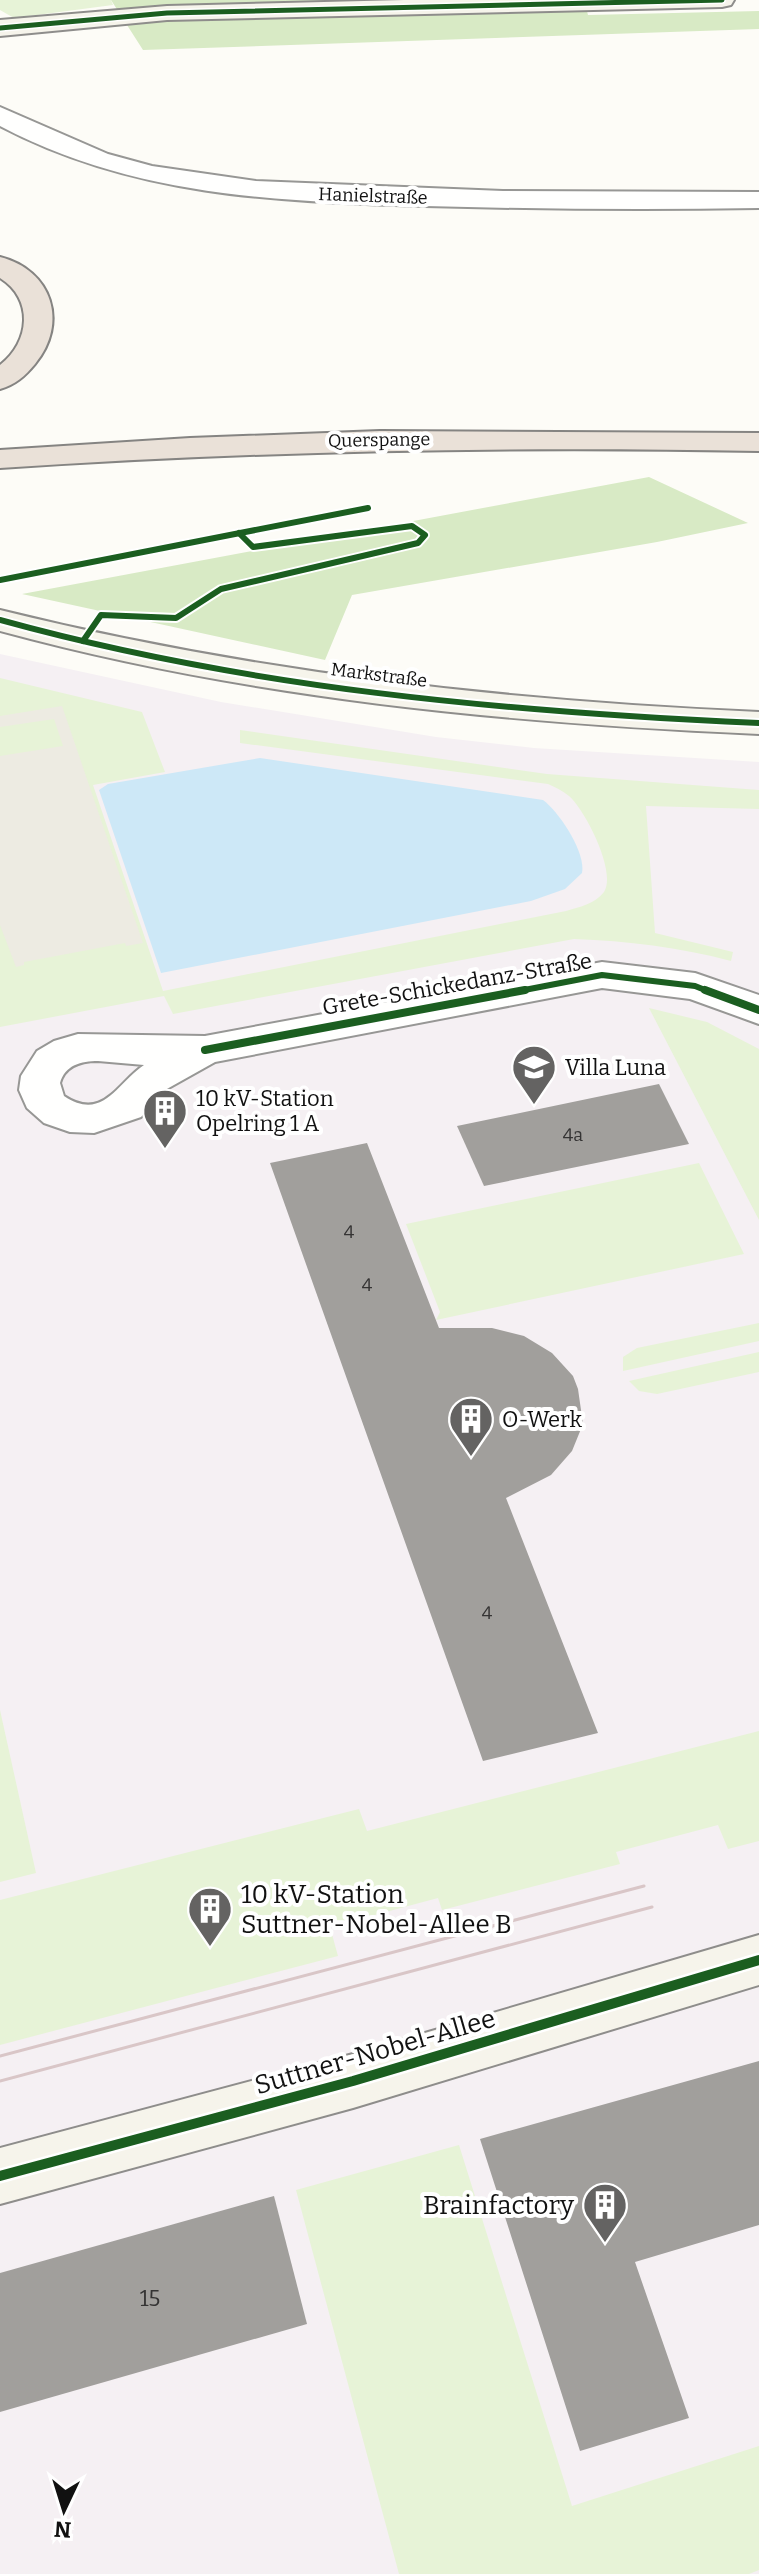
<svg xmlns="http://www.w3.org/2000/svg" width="759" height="2574" viewBox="0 0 759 2574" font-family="Bitter,serif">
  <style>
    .industrial { fill: #f5f0f3 }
    .green { fill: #e7f3d7 }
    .forest { fill: #d8eac5 }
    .plaza { fill: #edebe2 }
    .water { fill: #cde8f7 }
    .building { fill: #a19f9c }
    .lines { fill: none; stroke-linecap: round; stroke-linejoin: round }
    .street-casing { stroke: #979795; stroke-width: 4 }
    .secondary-casing { stroke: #8e8d8b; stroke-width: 4 }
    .highway-casing { stroke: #858482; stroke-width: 4 }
    .street { fill: #fffffe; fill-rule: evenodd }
    .secondary { fill: #f6f4eb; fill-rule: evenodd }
    .highway { fill: #eae1d8; fill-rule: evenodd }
    .tram { stroke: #d9c6c7; stroke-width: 3 }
    .cycleway-far3-casing { stroke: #fff; stroke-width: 8 }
    .cycleway-far2-casing { stroke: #fff; stroke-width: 10 }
    .cycleway-far1-casing { stroke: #fff; stroke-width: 13 }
    .cycleway-casing { stroke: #fff; stroke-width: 15 }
    .cycleway-far3 { stroke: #1b5e20; stroke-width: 5 }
    .cycleway-far2 { stroke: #1b5e20; stroke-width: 6 }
    .cycleway-far1 { stroke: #1b5e20; stroke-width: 8 }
    .cycleway { stroke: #1b5e20; stroke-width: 10 }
    .labels { text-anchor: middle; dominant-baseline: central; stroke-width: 8; stroke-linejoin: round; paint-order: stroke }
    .far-street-label { font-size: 18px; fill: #111; stroke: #fff }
    .number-label { font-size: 18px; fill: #353434 }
    .street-label { font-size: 22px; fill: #111; stroke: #fff }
    .poi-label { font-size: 22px; fill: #111; stroke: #fff; text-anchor: start }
    .near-number-label { font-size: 22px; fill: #353434 }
    .near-poi-label { font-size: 26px; fill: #111; stroke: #fff; text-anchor: start }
    .near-street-label { font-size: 26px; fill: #111; stroke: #fff }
  </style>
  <rect width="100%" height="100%" fill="#fdfcf7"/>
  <!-- industrial -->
  <path class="industrial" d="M 0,654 L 221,702 L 436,737 L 534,748 L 759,762 L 759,2574 L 0,2574 Z"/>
  <!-- green -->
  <g class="green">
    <path d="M 0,0 L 111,0 L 113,5 L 14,18 L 0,10 Z"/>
    <path d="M 0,678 L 142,712 L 165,772 L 93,785 L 163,991 L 566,911 C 579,907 595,904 604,892 C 617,872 585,810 569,796 C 563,791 555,787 548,784 L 240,743 L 240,730 L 547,774 L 759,790 L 759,809 L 646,806 L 655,933 L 733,952 L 731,961 C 678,947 628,941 574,939 L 173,1014 L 164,996 L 0,1027 Z"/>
    <path d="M 649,1008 L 707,1022 L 759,1049 L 759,1220 Z"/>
    <path d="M 699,1163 L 744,1254 L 436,1320 L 440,1312 L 406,1224 Z"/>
    <path d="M 759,1323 L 759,1341 L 623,1371 L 623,1357 L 637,1348 Z"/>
    <path d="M 759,1352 L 759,1372 L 657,1394 L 639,1391 L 629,1381 Z"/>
    <path d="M 0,1710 L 36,1873 L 0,1882 Z"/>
    <path d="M 759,1731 L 759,1841 L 728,1849 L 718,1825 L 616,1852 L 620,1864 L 442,1910 L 438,1898 L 330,1927 L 338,1956 L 0,2045 L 0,1900 L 359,1809 L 367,1831 Z"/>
    <path d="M 459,2145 L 572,2506 L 759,2446 L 759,2570 L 749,2574 L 399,2574 L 296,2190 Z"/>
  </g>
  <!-- forest -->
  <g class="forest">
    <path d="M 111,0 L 584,0 L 588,15 L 759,11 L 759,29 L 143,50 Z"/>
    <path d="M 649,477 L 748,523 L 657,542 L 352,595 L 325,660 L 22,594 Z"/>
  </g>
  <!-- plaza -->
  <path class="plaza" d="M 62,706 L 143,943 L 126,946 L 125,943 L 24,962 L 24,965 L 16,967 L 0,925 L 0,756 L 63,746 L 54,719 L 0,727 L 0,716 Z"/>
  <!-- water -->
  <path class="water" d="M 260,758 L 543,800 C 559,812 586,852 582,873 L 565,889 L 531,901 L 161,973 L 99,790 L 108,784 Z"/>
  <!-- building -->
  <g class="building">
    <path d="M 659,1084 L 689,1144 L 484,1186 L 457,1126 Z"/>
    <path d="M 367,1143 L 439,1328 L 492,1328 L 524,1336 L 552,1353 L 573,1376 L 578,1389 L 583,1424 L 572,1451 L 551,1475 L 506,1498 L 598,1733 L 483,1761 L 270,1163 Z"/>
    <path d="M 759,2061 L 759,2225 L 635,2262 L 689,2418 L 580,2451 L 480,2139 Z"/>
    <path d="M 274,2196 L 307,2324 L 0,2412 L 0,2273 Z"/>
  </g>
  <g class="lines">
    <!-- street casing -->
    <g class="street-casing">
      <g id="street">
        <path d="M 0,107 L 108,154 L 152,166 L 256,181 L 503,191 L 759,192 L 759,208 C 648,210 536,209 425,206 C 276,201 135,197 0,126 Z"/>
        <path d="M 602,962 L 695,973 L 759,995 L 759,1024 L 690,999 L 602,988 L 215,1062 L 165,1090 L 141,1117 L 94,1133 L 70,1132 L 44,1123 L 27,1108 L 19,1090 L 21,1076 L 37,1051 L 54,1041 L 78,1034 L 205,1036 ZM 98,1061 L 144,1065 C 117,1083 103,1122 64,1096 L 60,1083 C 65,1065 81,1061 98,1061 Z"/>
      </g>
    </g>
    <!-- secondary casing -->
    <g class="secondary-casing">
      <g id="secondary">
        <path d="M 404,0 L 734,0 L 731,5 L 722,7 L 167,20 L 0,36 L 0,20 L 167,6 Z"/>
        <path d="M 0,610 C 249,672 503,701 759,712 L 759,734 C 505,723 246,698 0,631 Z"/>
        <path d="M 759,1935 L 759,1985 L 353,2108 L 0,2204 L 0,2148 L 353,2054 Z"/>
      </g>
    </g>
    <!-- highway casing -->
    <g class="highway-casing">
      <g id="highway">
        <path d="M 0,257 C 52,270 69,323 35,364 C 25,376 15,385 0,389 L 0,365 C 30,342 34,299 0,278 Z"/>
        <path d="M 380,431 L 759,433 L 759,451 C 505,446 253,451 0,468 L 0,450 L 190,438 Z"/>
      </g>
    </g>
    <!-- street -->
    <use href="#street" class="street"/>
    <!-- secondary -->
    <use href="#secondary" class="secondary"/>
    <!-- highway -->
    <use href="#highway" class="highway"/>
    <!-- tram -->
    <g class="tram">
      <path d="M 0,2056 L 644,1886"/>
      <path d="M 0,2081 L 652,1907"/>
    </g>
    <!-- cycleway-far3 casing -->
    <g class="cycleway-far3-casing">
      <path id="cycleway-far3" d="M 0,28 L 167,13 L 722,0"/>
    </g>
    <!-- cycleway-far2 casing -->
    <g class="cycleway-far2-casing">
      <g id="cycleway-far2">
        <path d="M 0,580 L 368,508"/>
        <path d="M 0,620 C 246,688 505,712 759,723"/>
        <path d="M 83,641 L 101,615 L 176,618 L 221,589 L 418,543 L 425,535 L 412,526 L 253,547 L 239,533"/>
        <path d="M 514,992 L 602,975 L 695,986 L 710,992"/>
      </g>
    </g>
    <!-- cycleway-far1 casing -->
    <g class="cycleway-far1-casing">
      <g id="cycleway-far1">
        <path d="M 705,990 L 759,1010"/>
        <path d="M 205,1050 L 525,990"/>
      </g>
    </g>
    <!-- cycleway casing -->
    <g class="cycleway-casing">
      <path id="cycleway" d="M 0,2176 L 353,2081 L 759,1960"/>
    </g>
    <!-- cycleway-far3 -->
    <use href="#cycleway-far3" class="cycleway-far3"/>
    <!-- cycleway-far2 -->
    <use href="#cycleway-far2" class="cycleway-far2"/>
    <!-- cycleway-far1 -->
    <use href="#cycleway-far1" class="cycleway-far1"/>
    <!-- cycleway -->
    <use href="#cycleway" class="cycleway"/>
  </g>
  <!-- icons -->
  <defs>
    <g id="school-pin" transform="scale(2.3)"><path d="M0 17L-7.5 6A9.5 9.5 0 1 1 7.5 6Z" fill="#646362" stroke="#fff"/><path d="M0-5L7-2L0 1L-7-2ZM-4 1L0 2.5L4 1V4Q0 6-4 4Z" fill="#fff"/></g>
    <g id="building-pin" transform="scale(2.3)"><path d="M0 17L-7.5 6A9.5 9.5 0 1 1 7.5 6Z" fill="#646362" stroke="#fff"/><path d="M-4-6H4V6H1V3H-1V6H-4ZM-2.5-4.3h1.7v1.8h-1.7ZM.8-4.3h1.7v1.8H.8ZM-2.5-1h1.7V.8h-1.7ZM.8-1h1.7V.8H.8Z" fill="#fff"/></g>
  </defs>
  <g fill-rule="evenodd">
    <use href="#school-pin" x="534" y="1067"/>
    <use href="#building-pin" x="165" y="1111"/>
    <use href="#building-pin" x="471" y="1419"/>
    <use href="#building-pin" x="210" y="1909"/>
    <use href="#building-pin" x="605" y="2205"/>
  </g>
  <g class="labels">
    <!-- far-street labels -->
    <g class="far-street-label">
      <text transform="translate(373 196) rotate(2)">Hanielstraße</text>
      <text transform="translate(379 440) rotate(-1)">Querspange</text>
      <text transform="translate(379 675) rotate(7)">Markstraße</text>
    </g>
    <!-- number labels -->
    <g class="number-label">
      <text x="573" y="1135">4a</text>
      <text x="349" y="1232">4</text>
      <text x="367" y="1285">4</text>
      <text x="487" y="1613">4</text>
    </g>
    <!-- street labels -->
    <g class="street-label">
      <text transform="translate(457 984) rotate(-10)">Grete-Schickedanz-Straße</text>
    </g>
    <!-- poi labels -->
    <g class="poi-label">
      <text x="565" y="1067">Villa Luna</text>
      <text x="196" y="1098">10 kV-Station<tspan x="196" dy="25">Opelring 1 A</tspan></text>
      <text x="502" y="1419">O-Werk</text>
    </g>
    <!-- near-number labels -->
    <g class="near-number-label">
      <text x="150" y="2298">15</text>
    </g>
    <!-- near-poi labels -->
    <g class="near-poi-label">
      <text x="241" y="1894">10 kV-Station<tspan x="241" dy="30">Suttner-Nobel-Allee B</tspan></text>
      <text x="574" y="2205" text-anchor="end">Brainfactory</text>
    </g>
    <!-- near-street labels -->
    <g class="near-street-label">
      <text transform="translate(375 2052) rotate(-16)">Suttner-Nobel-Allee</text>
    </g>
  </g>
  <!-- north arrow -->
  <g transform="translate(64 2510) rotate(184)" stroke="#ffffff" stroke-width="6" paint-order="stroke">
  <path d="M0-6L14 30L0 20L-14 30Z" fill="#111111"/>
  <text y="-12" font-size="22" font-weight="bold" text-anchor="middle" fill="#111111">N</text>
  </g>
</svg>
